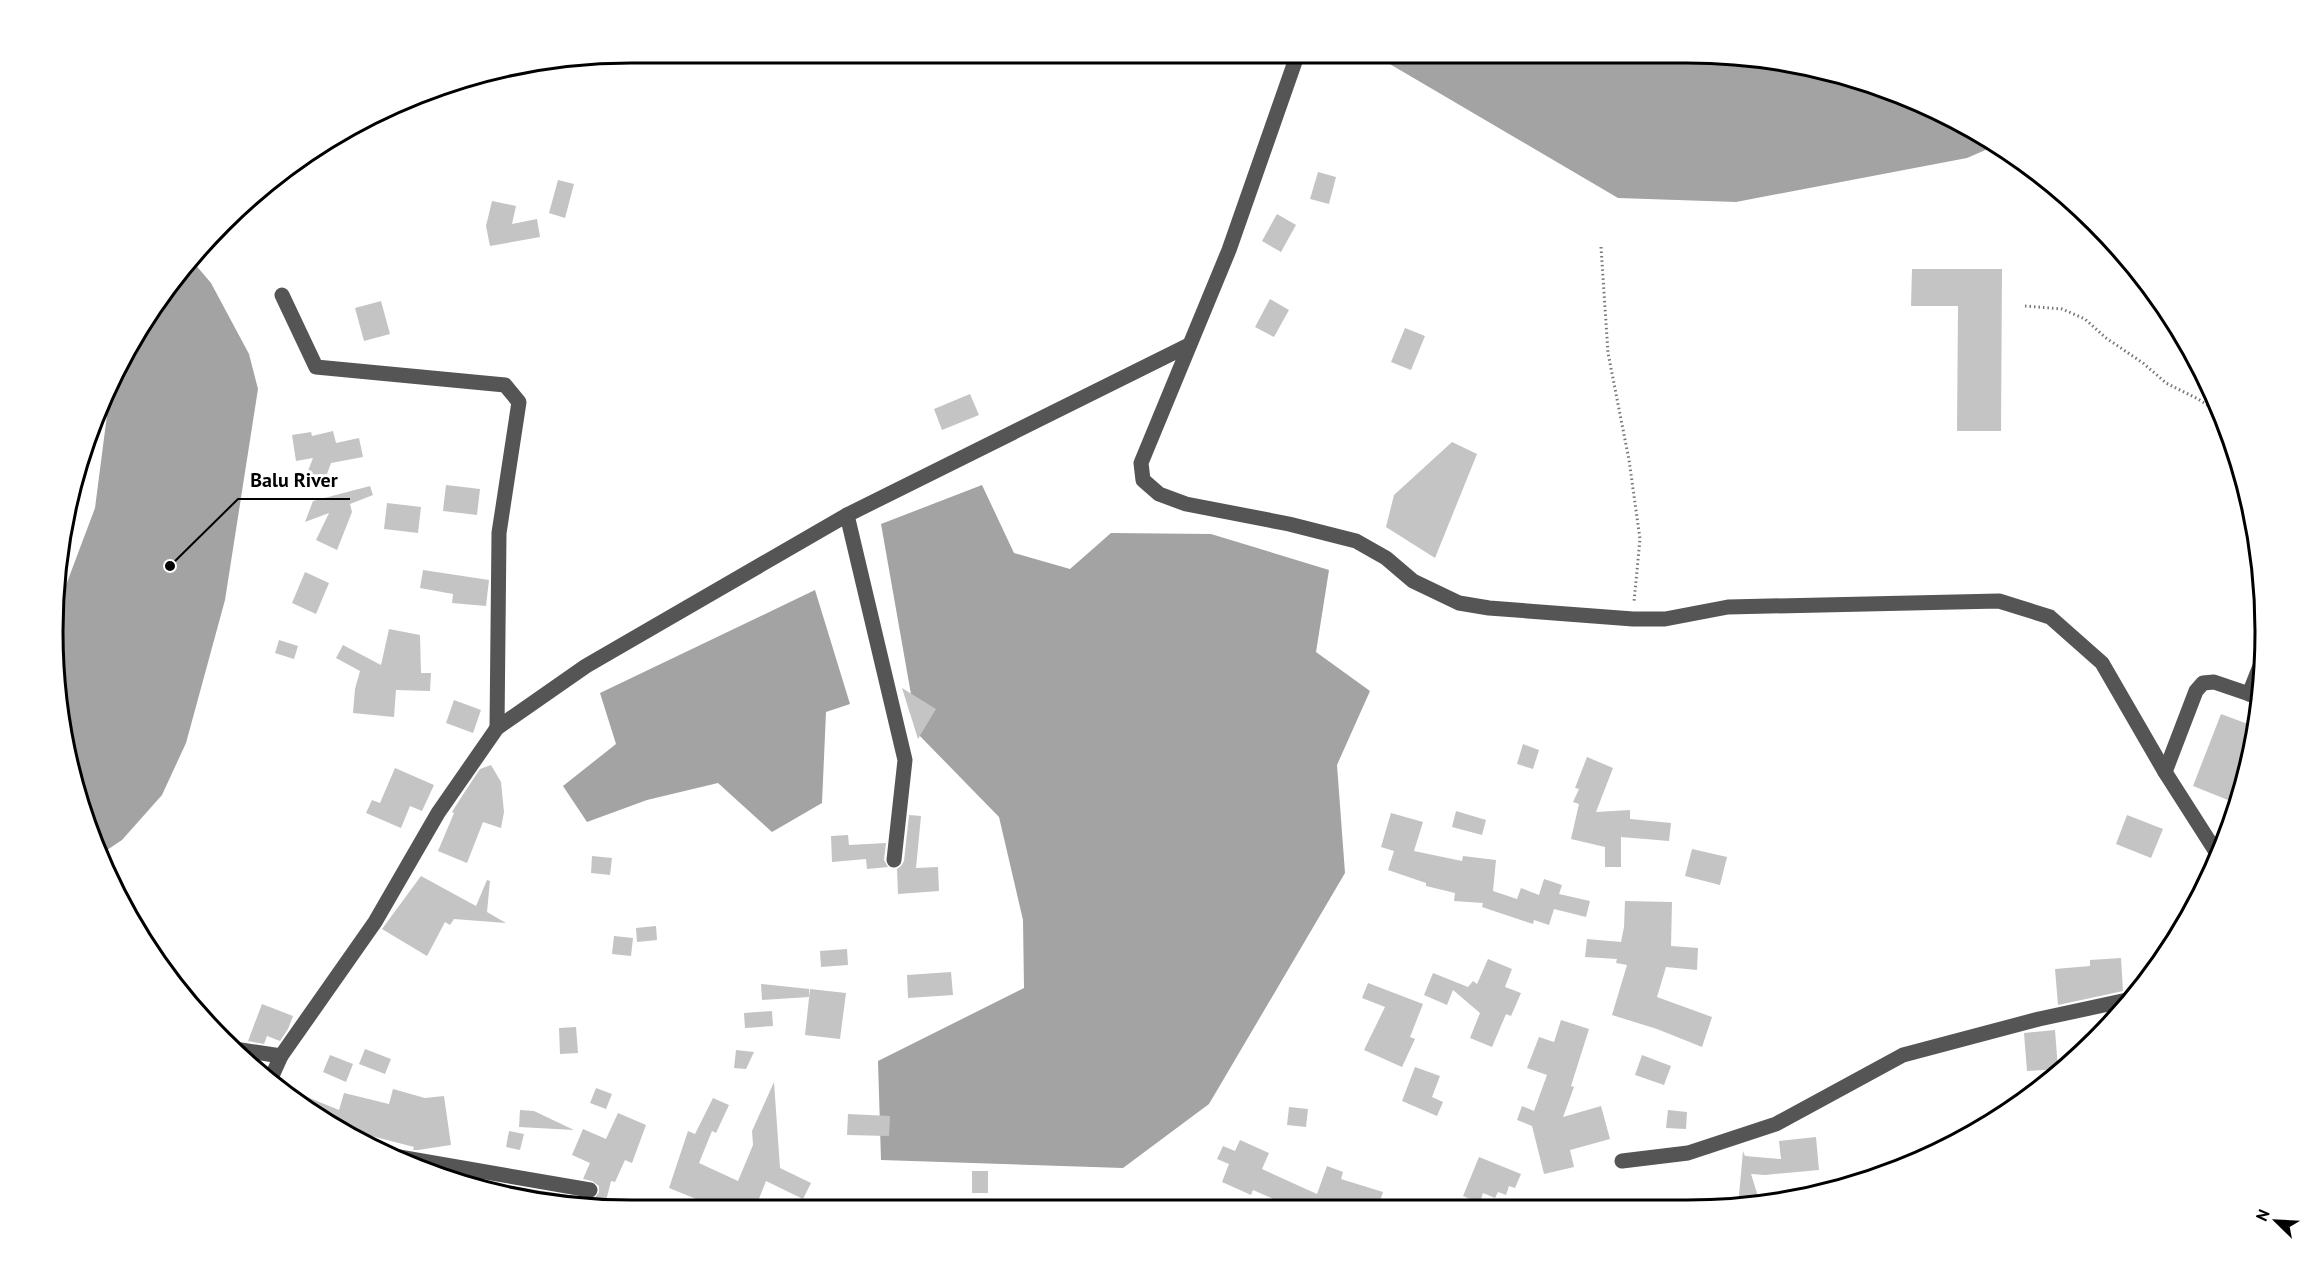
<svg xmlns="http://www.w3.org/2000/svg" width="2318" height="1263" viewBox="0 0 2318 1263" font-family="'PT Sans',sans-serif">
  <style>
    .water { fill: #a3a3a3 }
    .building { fill: #c4c4c4 }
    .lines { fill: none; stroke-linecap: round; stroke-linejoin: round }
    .path { stroke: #777; stroke-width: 3; stroke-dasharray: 1.5 3; stroke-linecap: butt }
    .minor { stroke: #555; stroke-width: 15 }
    .rim { fill: none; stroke: #000; stroke-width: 3 }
    .leader { fill: none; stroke: #000; stroke-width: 2 }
    .callout-dot { fill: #000; stroke: #fff; stroke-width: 2 }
    .callout-label { font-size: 20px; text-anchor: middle; font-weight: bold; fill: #000; stroke: #fff; stroke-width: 6; stroke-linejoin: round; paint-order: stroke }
  </style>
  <rect width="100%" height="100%" fill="#fff"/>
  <!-- water -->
  <g class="water">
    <path d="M 1371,53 L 1724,54 L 1837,72 L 1976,130 L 1997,145 L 1967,158 L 1736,202 L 1618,198 Z"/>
    <path d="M 194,263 L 211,283 L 249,354 L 258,389 L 225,600 L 186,743 L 162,795 L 122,840 L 98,856 L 54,670 L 60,601 L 95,508 L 107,415 L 105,410 L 150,310 Z"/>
    <path d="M 982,485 L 1014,553 L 1070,569 L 1111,533 L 1211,534 L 1329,570 L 1316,652 L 1370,691 L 1337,765 L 1345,873 L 1209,1104 L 1123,1168 L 881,1160 L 878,1061 L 1024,988 L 1023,920 L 999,817 L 918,734 L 881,524 Z"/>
    <path d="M 815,590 L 850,704 L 826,712 L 822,803 L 772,832 L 718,783 L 647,800 L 587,822 L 563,786 L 616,744 L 600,693 Z"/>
  </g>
  <!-- building -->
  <g class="building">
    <path d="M 1318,172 L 1336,177 L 1329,204 L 1310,199 Z"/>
    <path d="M 558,180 L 574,184 L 565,218 L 549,213 Z"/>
    <path d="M 492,201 L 516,206 L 512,224 L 537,219 L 540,237 L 490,246 L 486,226 Z"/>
    <path d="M 1277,214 L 1296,225 L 1281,252 L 1262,241 Z"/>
    <path d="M 1912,269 L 2002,269 L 2001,431 L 1957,431 L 1958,306 L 1911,306 Z"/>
    <path d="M 1270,299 L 1289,310 L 1274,337 L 1255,327 Z"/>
    <path d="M 381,301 L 390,334 L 364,341 L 355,308 Z"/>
    <path d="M 1405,328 L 1425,336 L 1411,370 L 1391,362 Z"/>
    <path d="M 970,394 L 979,415 L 942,430 L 934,409 Z"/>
    <path d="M 333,431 L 336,443 L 359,438 L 363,457 L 331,463 L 324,482 L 306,476 L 313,458 L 296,461 L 292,435 L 311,432 L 312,436 Z"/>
    <path d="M 1452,442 L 1477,454 L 1435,558 L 1386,527 L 1394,495 Z"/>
    <path d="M 446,485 L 480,489 L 477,515 L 443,511 Z"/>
    <path d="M 370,486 L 373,495 L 350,504 L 352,512 L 337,550 L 316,540 L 329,513 L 305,522 L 313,501 Z"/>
    <path d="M 387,503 L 421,507 L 418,533 L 384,529 Z"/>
    <path d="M 423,570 L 489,580 L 486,606 L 452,603 L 453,594 L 420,588 Z"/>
    <path d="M 305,572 L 329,583 L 316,614 L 292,603 Z"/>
    <path d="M 389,629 L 420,635 L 421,673 L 431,673 L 430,691 L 396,690 L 394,717 L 353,713 L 355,689 L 360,671 L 336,658 L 343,645 L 381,665 Z"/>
    <path d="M 279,640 L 298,646 L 294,659 L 275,653 Z"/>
    <path d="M 902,688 L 936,709 L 918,739 Z"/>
    <path d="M 454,700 L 481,710 L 473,733 L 446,723 Z"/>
    <path d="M 2221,714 L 2256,727 L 2238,804 L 2193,786 Z"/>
    <path d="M 1523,744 L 1539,750 L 1533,769 L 1517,764 Z"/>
    <path d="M 1587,757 L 1613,768 L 1596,812 L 1630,810 L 1630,819 L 1671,823 L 1669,841 L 1621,837 L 1621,867 L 1605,867 L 1605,847 L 1571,839 L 1579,804 L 1573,802 L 1579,789 L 1575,788 Z"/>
    <path d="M 491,765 L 501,782 L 504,812 L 501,828 L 483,822 L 467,863 L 438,851 L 454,813 L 452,812 L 464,793 L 480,769 Z"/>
    <path d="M 395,768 L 434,785 L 422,811 L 410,806 L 401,828 L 366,813 L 372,800 L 380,803 Z"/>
    <path d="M 1456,811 L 1486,820 L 1482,835 L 1452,827 Z"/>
    <path d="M 1391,813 L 1423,822 L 1414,851 L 1462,861 L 1463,856 L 1496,860 L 1493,891 L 1517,899 L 1521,888 L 1539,895 L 1544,879 L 1562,885 L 1559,894 L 1590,901 L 1586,917 L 1554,909 L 1549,925 L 1534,920 L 1533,924 L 1482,907 L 1483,903 L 1454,901 L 1455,893 L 1426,886 L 1426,883 L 1388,870 L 1394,851 L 1381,847 Z"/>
    <path d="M 909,815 L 921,816 L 916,868 L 938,867 L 939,891 L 898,894 L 897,869 L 901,866 L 904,861 Z"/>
    <path d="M 2127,815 L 2163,829 L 2151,858 L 2116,844 Z"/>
    <path d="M 848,835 L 849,845 L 886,843 L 884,860 L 888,867 L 867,869 L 866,859 L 832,862 L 831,836 Z"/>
    <path d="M 1692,849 L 1727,857 L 1720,885 L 1685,876 Z"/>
    <path d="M 592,856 L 612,858 L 610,875 L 591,873 Z"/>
    <path d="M 421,876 L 476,906 L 487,880 L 490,881 L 487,912 L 506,923 L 454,919 L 450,925 L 445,922 L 427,956 L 382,929 Z"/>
    <path d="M 1625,901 L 1672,902 L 1671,946 L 1698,948 L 1697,970 L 1666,967 L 1657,997 L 1712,1017 L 1702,1047 L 1657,1029 L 1612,1015 L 1627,965 L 1616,963 L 1617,959 L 1585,957 L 1587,939 L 1621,942 L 1624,927 Z"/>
    <path d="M 656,926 L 657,940 L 637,942 L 636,928 Z"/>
    <path d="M 614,936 L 633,938 L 631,956 L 612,954 Z"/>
    <path d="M 847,949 L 848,965 L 821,967 L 820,951 Z"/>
    <path d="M 2121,958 L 2123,991 L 2058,1005 L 2055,969 L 2090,966 L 2090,960 Z"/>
    <path d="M 1488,959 L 1512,969 L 1505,987 L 1521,993 L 1511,1016 L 1506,1014 L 1492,1047 L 1470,1038 L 1480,1013 L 1453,990 L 1447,1005 L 1424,995 L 1433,973 L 1468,987 L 1473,981 L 1477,984 Z"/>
    <path d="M 951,972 L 953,995 L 908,998 L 907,975 Z"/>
    <path d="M 1368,983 L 1423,1004 L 1410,1037 L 1415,1039 L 1402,1067 L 1364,1050 L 1385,1007 L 1362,998 Z"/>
    <path d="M 761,984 L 809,989 L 809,997 L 762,1000 Z"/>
    <path d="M 810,989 L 846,993 L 840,1039 L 805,1035 Z"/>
    <path d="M 262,1004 L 293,1016 L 288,1029 L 280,1041 L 267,1036 L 264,1044 L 248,1041 Z"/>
    <path d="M 772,1011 L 773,1026 L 745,1028 L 744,1013 Z"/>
    <path d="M 1561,1020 L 1589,1029 L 1571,1086 L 1574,1087 L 1563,1117 L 1601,1106 L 1610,1139 L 1570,1150 L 1574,1167 L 1544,1174 L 1532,1126 L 1517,1120 L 1522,1106 L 1534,1111 L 1547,1075 L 1527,1068 L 1539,1037 L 1554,1042 Z"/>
    <path d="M 576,1027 L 578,1053 L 560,1054 L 559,1028 Z"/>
    <path d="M 2055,1030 L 2058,1069 L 2027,1071 L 2024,1033 Z"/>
    <path d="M 365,1049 L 391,1059 L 385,1074 L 359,1064 Z"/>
    <path d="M 736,1050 L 754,1052 L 746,1069 L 734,1068 Z"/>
    <path d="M 330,1055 L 353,1064 L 346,1082 L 323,1072 Z"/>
    <path d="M 1642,1055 L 1671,1066 L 1664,1085 L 1635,1075 Z"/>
    <path d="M 1415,1067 L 1440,1076 L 1432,1097 L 1443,1102 L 1437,1116 L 1402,1101 Z"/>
    <path d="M 774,1082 L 780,1168 L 811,1183 L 803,1199 L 766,1181 L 755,1209 L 721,1209 L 669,1188 L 688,1131 L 695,1134 L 713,1098 L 729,1105 L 716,1133 L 712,1131 L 699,1163 L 738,1181 L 753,1145 L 752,1131 Z"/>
    <path d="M 596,1088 L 612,1094 L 606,1109 L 590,1103 Z"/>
    <path d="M 393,1089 L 425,1098 L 444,1096 L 451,1145 L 418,1150 L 413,1150 L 414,1147 L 360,1133 L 358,1140 L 342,1133 L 298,1097 L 300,1094 L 339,1110 L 344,1093 L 389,1104 Z"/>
    <path d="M 1289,1107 L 1308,1109 L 1306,1127 L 1287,1125 Z"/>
    <path d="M 520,1110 L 534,1111 L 574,1130 L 519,1127 Z"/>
    <path d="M 1668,1110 L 1687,1112 L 1686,1129 L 1666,1128 Z"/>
    <path d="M 618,1113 L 646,1125 L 632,1163 L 625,1160 L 615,1182 L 611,1181 L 604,1209 L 544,1201 L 492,1188 L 493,1183 L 594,1199 L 599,1192 L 599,1186 L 592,1181 L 583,1179 L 590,1163 L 572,1155 L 583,1129 L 606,1139 Z"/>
    <path d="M 848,1114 L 890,1116 L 889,1136 L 847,1135 Z"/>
    <path d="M 509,1131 L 524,1134 L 520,1150 L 506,1147 Z"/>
    <path d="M 1816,1137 L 1819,1170 L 1765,1175 L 1751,1174 L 1761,1206 L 1738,1206 L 1743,1151 L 1745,1156 L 1781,1159 L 1779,1141 Z"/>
    <path d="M 1240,1140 L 1269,1153 L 1262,1169 L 1317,1194 L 1327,1166 L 1343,1172 L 1341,1179 L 1383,1192 L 1378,1207 L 1346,1207 L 1320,1199 L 1317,1207 L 1292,1207 L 1253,1190 L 1251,1195 L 1222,1182 L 1229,1164 L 1217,1159 L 1223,1146 L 1235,1151 Z"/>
    <path d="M 1479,1157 L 1521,1174 L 1515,1188 L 1509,1186 L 1506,1195 L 1498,1192 L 1495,1198 L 1483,1193 L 1480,1203 L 1463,1196 Z"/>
    <rect x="972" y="1171" width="16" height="22"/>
  </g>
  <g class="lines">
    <!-- path -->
    <g class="path">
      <path d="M 1601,247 L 1608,353 L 1629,460 L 1640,539 L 1634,602"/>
      <path d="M 2025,306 L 2062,309 L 2085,319 L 2106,338 L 2143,363 L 2166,383 L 2198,399 L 2220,413"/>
    </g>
    <!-- minor -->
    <g class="minor">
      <path d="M 1298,53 L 1229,250 L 1141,463 L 1143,480 L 1159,494 L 1186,504 L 1289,524 L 1356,541 L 1386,558 L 1413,581 L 1459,603 L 1489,608 L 1633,619 L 1665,619 L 1728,607 L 1999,601 L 2050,617 L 2102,663 L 2165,772 L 2218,855"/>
      <path d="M 282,295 L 316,367 L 505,385 L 519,402 L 499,533 L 497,728"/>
      <path d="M 847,515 L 905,760 L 894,860"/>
      <path d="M 2249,694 L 2262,661"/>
      <path d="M 2165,772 L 2196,691 L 2203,683 L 2214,682 L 2261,698"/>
      <path d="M 241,1050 L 281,1056"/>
      <path d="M 272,1076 L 281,1056 L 375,922 L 438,813 L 497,728 L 586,666 L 847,515 L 1189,345"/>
      <path d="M 399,1157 L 590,1190"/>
      <path d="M 1622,1161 L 1688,1153 L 1776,1124 L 1903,1055 L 2039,1019 L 2127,1000"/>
    </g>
  </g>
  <!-- crop -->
  <path d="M0 0H2318V1263H0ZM631 63H1687A568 568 0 0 1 2255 631V632A568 568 0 0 1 1687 1200H631A568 568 0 0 1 63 632V631A568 568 0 0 1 631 63Z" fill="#fff" fill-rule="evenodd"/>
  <path class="rim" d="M631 63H1687A568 568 0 0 1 2255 631V632A568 568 0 0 1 1687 1200H631A568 568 0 0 1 63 632V631A568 568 0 0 1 631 63Z"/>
  <!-- callouts -->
  <path class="leader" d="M170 566L238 499H350"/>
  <circle class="callout-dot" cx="170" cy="566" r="6"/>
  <g class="callout-label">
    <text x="294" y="487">Balu River</text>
  </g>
  <!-- north arrow -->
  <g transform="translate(2276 1221) rotate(294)" stroke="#ffffff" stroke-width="4.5" paint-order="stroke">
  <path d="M0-4.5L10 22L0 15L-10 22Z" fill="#000000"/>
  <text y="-9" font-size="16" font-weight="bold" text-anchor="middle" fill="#000000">N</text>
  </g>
</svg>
